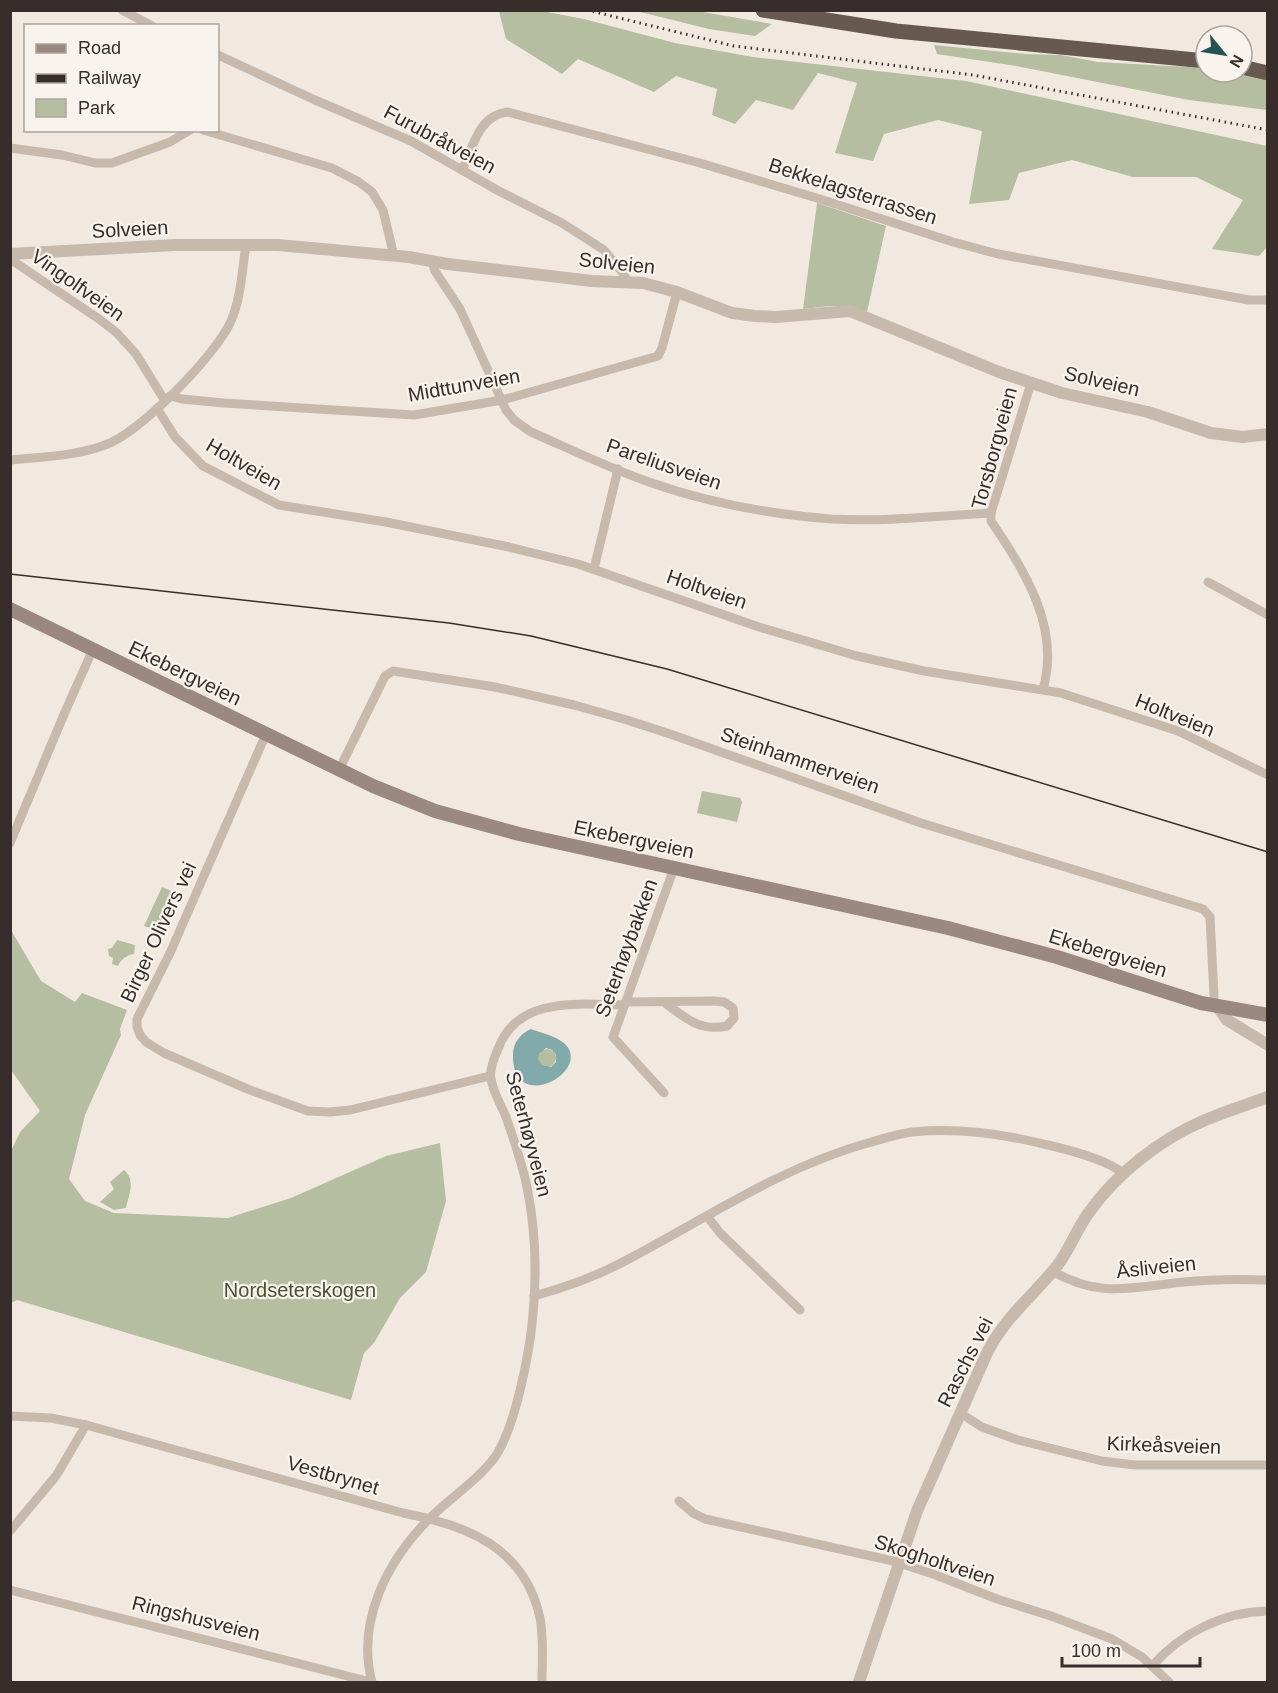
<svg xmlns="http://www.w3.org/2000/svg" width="1278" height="1693" viewBox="0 0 1278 1693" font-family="Helvetica,sans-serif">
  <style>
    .green { fill: #b5bea1 }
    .water { fill: #82aaab; fill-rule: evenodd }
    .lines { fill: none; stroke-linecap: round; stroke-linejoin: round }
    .minor { stroke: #c8b9ad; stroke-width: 9 }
    .tertiary { stroke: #c8b9ad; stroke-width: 12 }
    .secondary { stroke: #9b897f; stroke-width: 14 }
    .trunk { stroke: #675850; stroke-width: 15 }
    .tram { stroke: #372e2b; stroke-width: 1.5 }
    .rail { stroke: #372e2b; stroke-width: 3; stroke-dasharray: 1.5 4.5; stroke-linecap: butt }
    .labels { text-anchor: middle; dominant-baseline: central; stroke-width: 4.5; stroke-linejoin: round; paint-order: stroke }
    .street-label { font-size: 20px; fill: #372e2b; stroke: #f8f3ec }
    .park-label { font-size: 20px; fill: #475231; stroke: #f8f3ec }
  </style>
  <rect width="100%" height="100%" fill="#f1e9e0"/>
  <!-- green -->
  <g class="green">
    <path d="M 499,11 L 542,11 L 584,19 L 675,43 L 753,57 L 966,81 L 1267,146 L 1267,247 L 1259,256 L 1212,249 L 1243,200 L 1196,177 L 1133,177 L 1072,160 L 1019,173 L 1009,200 L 969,204 L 982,131 L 938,120 L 884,134 L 873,161 L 835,153 L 857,83 L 818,73 L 793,110 L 756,100 L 735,124 L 712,115 L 717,89 L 676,76 L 654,92 L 578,59 L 562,74 L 506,39 Z"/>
    <path d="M 636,11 L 697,11 L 772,24 L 755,36 L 709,29 Z"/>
    <path d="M 934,45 L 1027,54 L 1061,55 L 1098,62 L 1206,68 L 1206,72 L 1234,72 L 1267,79 L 1267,110 L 1189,100 L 1016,66 L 937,54 Z"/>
    <path d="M 817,203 L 886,226 L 867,312 C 846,303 826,306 803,309 Z"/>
    <path d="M 702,791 L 740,798 L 742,802 L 737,822 L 697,813 Z"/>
    <path d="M 162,887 L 174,892 L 157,930 L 144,926 Z"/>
    <path d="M 11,930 L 41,981 L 75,1002 L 82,993 L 127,1010 L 120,1029 L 121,1035 L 85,1115 L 69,1179 L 85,1201 L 114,1213 L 228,1218 L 291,1198 L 386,1156 L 440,1143 L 446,1201 L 426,1272 L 400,1298 L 374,1343 L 364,1353 L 351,1400 L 17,1300 L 11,1303 L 11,1151 L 20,1132 L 40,1111 L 11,1070 Z"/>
    <path d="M 117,940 L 135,945 L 134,954 C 127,955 121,959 118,966 L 112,964 L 113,958 L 109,956 L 108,949 L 112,948 Z"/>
    <circle cx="547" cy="1058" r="9"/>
    <path d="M 124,1170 C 136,1180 129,1195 126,1208 L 114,1210 L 100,1202 L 114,1189 L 110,1182 Z"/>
  </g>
  <!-- water -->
  <path class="water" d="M 531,1029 C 542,1033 556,1036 565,1044 C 593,1072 511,1116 513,1054 C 513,1043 521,1033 531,1029 ZM 546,1048 L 552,1050 L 556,1055 L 556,1062 L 551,1067 L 542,1065 L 538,1059 L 539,1054 Z"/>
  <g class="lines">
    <!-- minor -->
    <g class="minor">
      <path d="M 122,10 L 152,26"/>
      <path d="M 218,55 L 315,100 L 411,141 L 497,190 L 562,223 L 604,250 L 622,272 L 628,282"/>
      <path d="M 203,130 L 332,168 L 359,182 L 372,192 L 383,210 L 394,256"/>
      <path d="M 10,148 L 62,155 L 95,163 L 112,163 L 170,142 L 190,130"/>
      <path d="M 462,170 C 473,148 478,115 508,112 L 700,163 L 820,199 L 953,242 L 998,254 L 1249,300 L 1268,300"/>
      <path d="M 10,259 L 99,319 L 117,333 L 136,354 L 165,401"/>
      <path d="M 432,261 L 435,271 L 460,309 L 506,410 L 514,420 L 531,432 C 570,449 609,468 649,482 C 708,503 769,514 831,519 C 885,522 938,516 991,513"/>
      <path d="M 1031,383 L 991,513 L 991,521 C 1024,570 1061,627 1043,689"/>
      <path d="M 170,396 L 182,399 L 224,403 L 414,415 L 502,400 L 658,356 L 662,348 L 677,292"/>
      <path d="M 157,408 L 175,437 L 203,466 L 279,505 L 386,522 L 509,547 L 578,564 L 759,627 L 857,656 L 924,671 L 1061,693 L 1178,731 L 1268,775"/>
      <path d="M 10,460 C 42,457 76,456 105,445 C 139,434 217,354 231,321 C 241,298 242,270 246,245"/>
      <path d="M 594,569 L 618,469"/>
      <path d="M 1208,582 L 1268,615"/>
      <path d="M 266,734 L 170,953 L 137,1019 L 137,1027 L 140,1035 L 146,1042 L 164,1053 L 250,1090 L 308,1111 L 330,1112 L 350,1110 L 490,1076"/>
      <path d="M 339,770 L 385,676 L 393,671 L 495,687 L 574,705 L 627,720 L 673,735 L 921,823 L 1203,909 L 1210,917 L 1214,996 L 1213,1006"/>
      <path d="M 10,843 L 65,712 L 93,649"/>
      <path d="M 626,1002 L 714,1001 L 724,1002 L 733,1008 L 734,1018 L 727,1026 C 700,1032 685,1018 664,1002"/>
      <path d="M 664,1093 L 613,1037 L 674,868"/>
      <path d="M 707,1216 L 720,1233 L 800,1310"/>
      <path d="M 1052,1271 C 1101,1299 1132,1287 1184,1282 C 1212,1279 1239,1279 1268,1280"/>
      <path d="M 534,1296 C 563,1288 592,1278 619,1264 C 701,1222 778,1168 868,1143 C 882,1139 897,1134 912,1132 C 954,1128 998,1133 1039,1143 C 1062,1148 1106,1158 1124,1174"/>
      <path d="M 960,1413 L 982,1427 L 1018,1440 L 1102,1461 L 1135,1465 L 1268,1465"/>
      <path d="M 10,1416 L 51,1418 L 86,1425 L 403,1513 C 466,1525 525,1547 540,1618 C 544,1639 542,1661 542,1682"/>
      <path d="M 679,1501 L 693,1513 L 705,1519 L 893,1561 L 933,1574 L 997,1599 L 1051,1616 L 1112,1639 L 1142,1657 L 1169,1682"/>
      <path d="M 10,1531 L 56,1476 L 86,1425"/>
      <path d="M 10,1590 L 371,1682"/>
      <path d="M 1152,1666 C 1181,1633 1223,1612 1268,1611"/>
      <path d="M 372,1682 C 356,1622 387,1561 429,1519 C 450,1498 477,1481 495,1457 C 513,1431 525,1372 530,1340 C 537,1290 537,1236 527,1187 C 522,1163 514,1140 506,1117 C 501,1105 493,1092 491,1079 C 489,1070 494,1058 498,1049 C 517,996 579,1004 624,1005"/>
    </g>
    <!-- tertiary -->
    <g class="tertiary">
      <path d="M 10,254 L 175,245 L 278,245 L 409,257 L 448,264 L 592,281 L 643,283 L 677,292 L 732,313 L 755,316 L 776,317 L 850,311 L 999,372 L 1062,393 L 1148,412 L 1211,433 L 1243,437 L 1268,434"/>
      <path d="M 1218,1007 L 1227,1020 L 1268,1045"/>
      <path d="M 859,1682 L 917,1511 L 986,1355 C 1003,1319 1033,1296 1057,1266 C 1070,1249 1077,1228 1090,1211 C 1117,1173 1161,1139 1203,1121 C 1224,1112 1246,1105 1268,1097"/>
    </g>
    <!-- secondary -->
    <path class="secondary" d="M 10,609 L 373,786 L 435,811 L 519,834 L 948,928 L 1057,957 L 1201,1003 L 1268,1015"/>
    <!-- trunk -->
    <g class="trunk">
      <path d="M 763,10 L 896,31 L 1206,61"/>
      <path d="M 1242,67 L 1268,73"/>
    </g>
    <!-- tram -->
    <path class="tram" d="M 10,574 L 449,623 L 531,636 L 667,669 L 1268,852"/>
    <!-- rail -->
    <path class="rail" d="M 587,10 L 734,46 L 973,75 L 1268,130"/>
  </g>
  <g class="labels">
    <!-- street labels -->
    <g class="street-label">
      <text transform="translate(440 139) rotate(28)">Furubråtveien</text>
      <text transform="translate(853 191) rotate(18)">Bekkelagsterrassen</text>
      <text transform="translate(130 229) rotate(-3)">Solveien</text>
      <text transform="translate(617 263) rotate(6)">Solveien</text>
      <text transform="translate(78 285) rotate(35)">Vingolfveien</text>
      <text transform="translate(1102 381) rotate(13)">Solveien</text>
      <text transform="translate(464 385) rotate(-10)">Midttunveien</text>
      <text transform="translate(994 448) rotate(-75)">Torsborgveien</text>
      <text transform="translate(244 464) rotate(30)">Holtveien</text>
      <text transform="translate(664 464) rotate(19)">Pareliusveien</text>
      <text transform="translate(707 589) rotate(19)">Holtveien</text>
      <text transform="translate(185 673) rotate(26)">Ekebergveien</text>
      <text transform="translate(1175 715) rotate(22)">Holtveien</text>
      <text transform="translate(800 760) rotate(19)">Steinhammerveien</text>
      <text transform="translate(634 839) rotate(12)">Ekebergveien</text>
      <text transform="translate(158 932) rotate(-65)">Birger Olivers vei</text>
      <text transform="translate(626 948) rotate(-70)">Seterhøybakken</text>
      <text transform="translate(1108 953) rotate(17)">Ekebergveien</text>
      <text transform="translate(529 1134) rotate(75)">Seterhøyveien</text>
      <text transform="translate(1156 1267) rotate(-6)">Åsliveien</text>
      <text transform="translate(965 1362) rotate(-63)">Raschs vei</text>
      <text transform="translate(1164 1445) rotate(2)">Kirkeåsveien</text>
      <text transform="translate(333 1475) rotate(16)">Vestbrynet</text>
      <text transform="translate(935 1560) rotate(18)">Skogholtveien</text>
      <text transform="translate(196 1618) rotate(14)">Ringshusveien</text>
    </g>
    <!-- park labels -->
    <g class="park-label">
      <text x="300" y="1290">Nordseterskogen</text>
    </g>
  </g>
  <!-- border -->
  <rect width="1278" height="1693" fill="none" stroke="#372e2b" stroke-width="24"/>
  <!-- legend -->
  <rect x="24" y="24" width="195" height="108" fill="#f8f3ec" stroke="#aba49f" stroke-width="1.5"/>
  <rect x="36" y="44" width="30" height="9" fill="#9b897f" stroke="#aba49f" stroke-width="1.5"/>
  <text x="78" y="54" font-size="18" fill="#372e2b">Road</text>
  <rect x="36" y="74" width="30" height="9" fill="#372e2b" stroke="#aba49f" stroke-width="1.5"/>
  <text x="78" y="84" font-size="18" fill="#372e2b">Railway</text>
  <rect x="36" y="99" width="30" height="18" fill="#b5bea1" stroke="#aba49f" stroke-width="1.5"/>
  <text x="78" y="114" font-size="18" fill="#372e2b">Park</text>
  <!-- north arrow -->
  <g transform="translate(1224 54) rotate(120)"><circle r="28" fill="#f8f3ec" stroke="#aba49f" stroke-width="1.5"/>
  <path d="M0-4.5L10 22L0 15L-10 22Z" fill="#255254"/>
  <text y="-9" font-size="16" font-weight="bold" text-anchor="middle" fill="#372e2b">N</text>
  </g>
  <!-- scale -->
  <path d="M1062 1657v9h138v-9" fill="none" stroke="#372e2b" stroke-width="3"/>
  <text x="1071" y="1657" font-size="18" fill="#372e2b" stroke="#f8f3ec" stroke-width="4.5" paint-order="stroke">100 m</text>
</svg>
